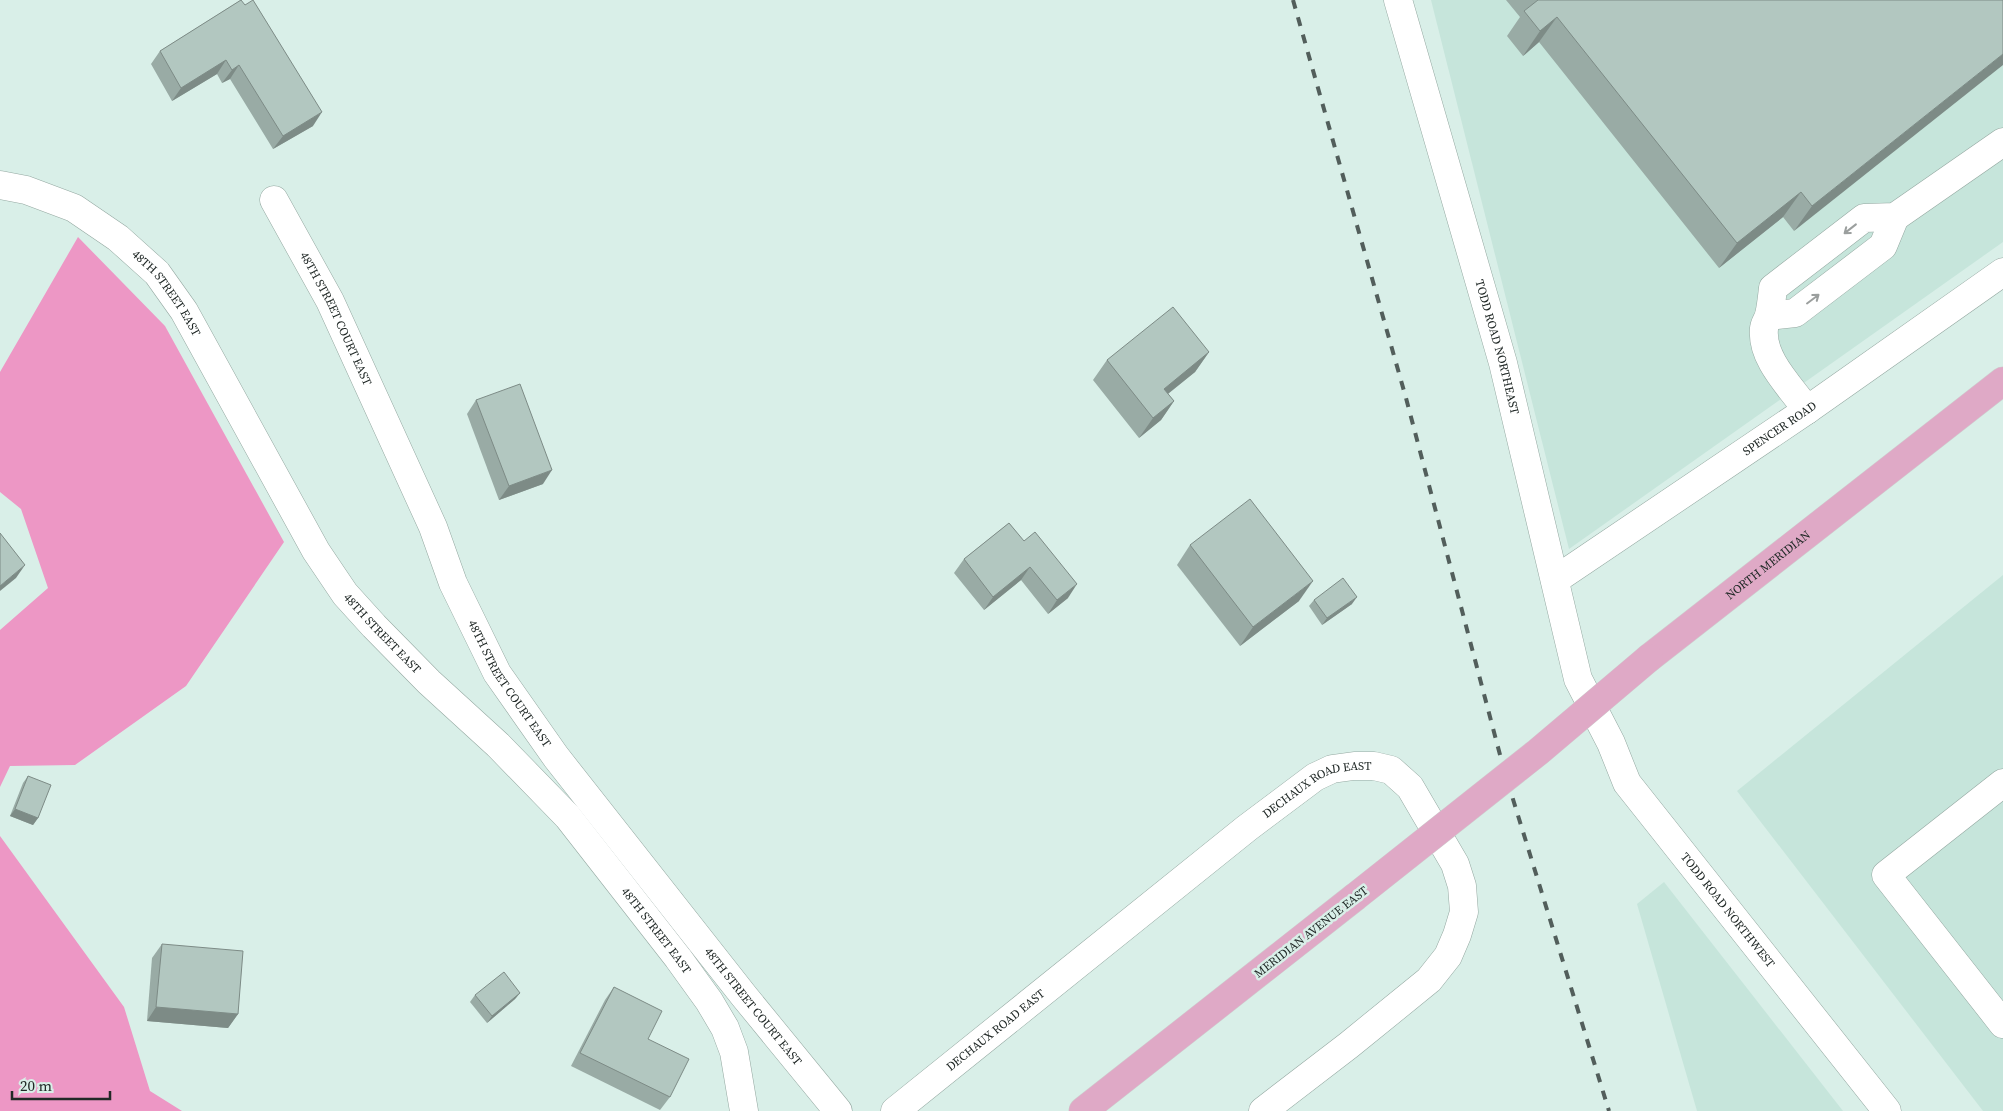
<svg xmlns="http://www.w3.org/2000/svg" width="2003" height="1111" viewBox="0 0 2003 1111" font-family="'Source Serif 4',serif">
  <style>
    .built { fill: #c6e5db }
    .green { fill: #ed97c5 }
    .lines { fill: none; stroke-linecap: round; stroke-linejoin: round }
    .minor-casing { stroke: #94a8a1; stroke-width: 29 }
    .major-casing { stroke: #ced0cf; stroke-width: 29 }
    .minor { stroke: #fff; stroke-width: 28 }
    .major { stroke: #dfa9c6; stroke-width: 28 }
    .rail { stroke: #525e5b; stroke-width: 4; stroke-dasharray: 9 9; stroke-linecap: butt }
    .major-bridge-casing { stroke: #ced0cf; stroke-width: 29; stroke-linecap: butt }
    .major-bridge { stroke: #dfa9c6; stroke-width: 28 }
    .wall { fill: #99aba5 }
    .shaded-wall { fill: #7d8b86 }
    .building { fill: #b2c7c0; stroke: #7d8b86 }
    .oneway { stroke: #9b9f9e }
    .labels { text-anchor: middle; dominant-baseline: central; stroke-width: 5; stroke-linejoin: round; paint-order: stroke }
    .street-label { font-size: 12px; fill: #212927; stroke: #d9efe8 }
  </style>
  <rect width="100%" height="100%" fill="#d9efe8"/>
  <!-- built -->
  <g class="built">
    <path d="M 1431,0 L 2003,0 L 2003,242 L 1569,549 Z"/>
    <path d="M 2003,575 L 2003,1111 L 1983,1111 L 1737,791 Z"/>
    <path d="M 1664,882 L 1843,1111 L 1697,1111 L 1637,904 Z"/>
  </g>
  <!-- green -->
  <g class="green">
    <path d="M 78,237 L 165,326 L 284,542 L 186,686 L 75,765 L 10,766 L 0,787 L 0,630 L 48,588 L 21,509 L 0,492 L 0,372 Z"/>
    <path d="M 0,836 L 124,1007 L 150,1091 L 182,1111 L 0,1111 Z"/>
  </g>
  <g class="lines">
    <!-- minor casing -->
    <g class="minor-casing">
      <g id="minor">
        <path id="s1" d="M 1398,0 L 1503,363 L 1578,679 L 1611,743 L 1627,783 L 1887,1111"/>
        <path id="s2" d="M 0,185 L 26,190 L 74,208 L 118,238 L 157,273 L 184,311 L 316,551 L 345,594 L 374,626 L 429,682 L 498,745 L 568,817 L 678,958 L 709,1001 L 725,1028 L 734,1052 L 744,1111"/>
        <path id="s3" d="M 274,200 L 330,301 L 433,527 L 453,583 L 497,673 L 556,757 L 744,996 L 838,1111"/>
        <path d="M 1769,316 L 1795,313 L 1883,246 L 1895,217"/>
        <path d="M 1807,410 C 1791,387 1761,359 1764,329 C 1764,324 1768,320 1769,315 C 1771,307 1772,297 1773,288 L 1864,218 L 1895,217 L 2003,142"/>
        <path id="s4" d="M 1555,580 L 1807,410 L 2003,272"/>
        <path d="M 2003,783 L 1886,875 L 2003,1024"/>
        <path id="s5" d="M 895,1111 L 1247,828 L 1315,777 L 1332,769 L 1354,766 L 1374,766 L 1391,770 L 1410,787 L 1455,864 L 1462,886 L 1464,912 L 1457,935 L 1448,956 L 1429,980 L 1349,1045 L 1263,1111"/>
      </g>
    </g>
    <!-- major casing -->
    <g class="major-casing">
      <g id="major">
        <path id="s6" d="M 1649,658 L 2003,381"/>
        <path d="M 1083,1111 L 1355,897"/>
      </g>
    </g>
    <!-- minor -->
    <use href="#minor" class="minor"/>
    <!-- major -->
    <use href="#major" class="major"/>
    <!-- rail -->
    <path class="rail" d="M 1293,0 L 1406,398 L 1504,770 L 1609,1111"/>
    <!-- major-bridge casing -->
    <g class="major-bridge-casing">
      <path id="major-bridge" d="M 1355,897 L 1538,752 L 1649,658"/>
    </g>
    <!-- major-bridge -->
    <use href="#major-bridge" class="major-bridge"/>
  </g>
  <!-- wall -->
  <g class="wall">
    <path d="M 241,0 L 313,126 L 273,149 L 230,79 L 222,83 L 217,74 L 172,101 L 151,64 L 160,51 Z"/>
    <path d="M 1506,0 L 2003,0 L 1794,231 L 1783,217 L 1719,268 L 1539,42 L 1523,56 L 1507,36 L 1520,17 Z"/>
    <path d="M 1209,352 L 1195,372 L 1168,394 L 1174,401 L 1161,420 L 1139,438 L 1093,380 L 1107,360 Z"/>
    <path d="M 476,400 L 543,484 L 499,500 L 467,414 Z"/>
    <path d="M 1009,523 L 1068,598 L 1048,614 L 1021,580 L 984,610 L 954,573 L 964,559 Z"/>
    <path d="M 1190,545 L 1299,601 L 1240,646 L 1177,565 Z"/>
    <path d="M 1314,600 L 1352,604 L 1322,625 L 1309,606 Z"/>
    <path d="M 28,776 L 38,818 L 33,825 L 10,816 L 23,783 Z"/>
    <path d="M 162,944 L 238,1014 L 228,1028 L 147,1021 L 152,958 Z"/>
    <path d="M 614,987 L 648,1039 L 670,1097 L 660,1110 L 571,1066 L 605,1000 Z"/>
    <path d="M 520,993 L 515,999 L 487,1023 L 470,1002 L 475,995 Z"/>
  </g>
  <!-- shaded-wall -->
  <g class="shaded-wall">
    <path d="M 1557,17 L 1539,42 L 1523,56 L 1540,31 Z"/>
    <path d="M 2003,54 L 2003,65 L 1794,231 L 1812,206 Z"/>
    <path d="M 226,60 L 217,74 L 172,101 L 181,88 Z"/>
    <path d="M 239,65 L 230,79 L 222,83 L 232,70 Z"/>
    <path d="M 322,112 L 313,126 L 273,149 L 283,136 Z"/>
    <path d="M 1801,192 L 1783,217 L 1719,268 L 1737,243 Z"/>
    <path d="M 1209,352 L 1195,372 L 1150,408 L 1164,389 Z"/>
    <path d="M 1174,401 L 1161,420 L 1139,438 L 1153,418 Z"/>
    <path d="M 552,470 L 543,484 L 499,500 L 509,486 Z"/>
    <path d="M 25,565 L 16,578 L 0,591 L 0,586 Z"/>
    <path d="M 1030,567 L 1021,580 L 984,610 L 993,597 Z"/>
    <path d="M 1313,581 L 1299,601 L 1240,646 L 1253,627 Z"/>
    <path d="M 1077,584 L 1068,598 L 1048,614 L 1057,600 Z"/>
    <path d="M 1357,597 L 1352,604 L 1322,625 L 1327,618 Z"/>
    <path d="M 15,809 L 38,818 L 33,825 L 10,816 Z"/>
    <path d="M 520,993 L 515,999 L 487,1023 L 492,1016 Z"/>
    <path d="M 156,1007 L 238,1014 L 228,1028 L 147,1021 Z"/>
  </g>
  <!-- building -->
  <g class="building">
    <path d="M 241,0 L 245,5 L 253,0 L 322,112 L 283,136 L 239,65 L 232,70 L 226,60 L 181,88 L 160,51 Z"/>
    <path d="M 1538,0 L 2003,0 L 2003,54 L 1812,206 L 1801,192 L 1737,243 L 1557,17 L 1540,31 L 1524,11 Z"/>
    <path d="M 1173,307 L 1209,352 L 1164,389 L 1174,401 L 1153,418 L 1107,360 Z"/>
    <path d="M 520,384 L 552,470 L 509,486 L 476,400 Z"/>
    <path d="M 1250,499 L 1313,581 L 1253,627 L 1190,545 Z"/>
    <path d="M 1009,523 L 1024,541 L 1035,532 L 1077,584 L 1057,600 L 1030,567 L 993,597 L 964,559 Z"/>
    <path d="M 0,533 L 25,565 L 0,586 Z"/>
    <path d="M 1343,578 L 1357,597 L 1327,618 L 1314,600 Z"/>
    <path d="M 28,776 L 51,785 L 38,818 L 15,809 Z"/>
    <path d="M 162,944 L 243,951 L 238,1014 L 156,1007 Z"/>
    <path d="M 504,972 L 520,993 L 492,1016 L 475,995 Z"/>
    <path d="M 614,987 L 662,1011 L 648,1039 L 689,1059 L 670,1097 L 580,1053 Z"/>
  </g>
  <!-- one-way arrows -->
  <defs><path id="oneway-shaft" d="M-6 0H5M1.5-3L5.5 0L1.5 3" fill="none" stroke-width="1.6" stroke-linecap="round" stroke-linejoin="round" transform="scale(1.25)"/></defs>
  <g class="oneway">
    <use href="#oneway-shaft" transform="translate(1850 229) rotate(142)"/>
    <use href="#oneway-shaft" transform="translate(1813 299) rotate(-37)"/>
  </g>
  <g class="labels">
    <!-- street labels -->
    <g class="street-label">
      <text stroke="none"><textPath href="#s2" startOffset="205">48TH STREET EAST</textPath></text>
      <text stroke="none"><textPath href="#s3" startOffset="134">48TH STREET COURT EAST</textPath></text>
      <text stroke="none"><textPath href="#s1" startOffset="361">TODD ROAD NORTHEAST</textPath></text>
      <text stroke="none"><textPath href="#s4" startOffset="271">SPENCER ROAD</textPath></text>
      <text stroke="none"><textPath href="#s6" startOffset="151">NORTH MERIDIAN</textPath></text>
      <text stroke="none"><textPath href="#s2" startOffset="610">48TH STREET EAST</textPath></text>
      <text stroke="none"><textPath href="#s3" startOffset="539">48TH STREET COURT EAST</textPath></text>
      <text stroke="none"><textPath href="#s5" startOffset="534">DECHAUX ROAD EAST</textPath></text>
      <text stroke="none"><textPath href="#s1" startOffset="980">TODD ROAD NORTHWEST</textPath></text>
      <text stroke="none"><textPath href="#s2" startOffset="1015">48TH STREET EAST</textPath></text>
      <text transform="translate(1311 932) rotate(-38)">MERIDIAN AVENUE EAST</text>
      <text stroke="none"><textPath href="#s3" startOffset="944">48TH STREET COURT EAST</textPath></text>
      <text stroke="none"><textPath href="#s5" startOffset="129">DECHAUX ROAD EAST</textPath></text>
    </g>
  </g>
  <!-- scale -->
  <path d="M12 1091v8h98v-8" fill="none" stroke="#212927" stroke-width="2.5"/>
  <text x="20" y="1091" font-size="15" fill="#212927" stroke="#d9efe8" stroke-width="4" paint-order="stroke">20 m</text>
</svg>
